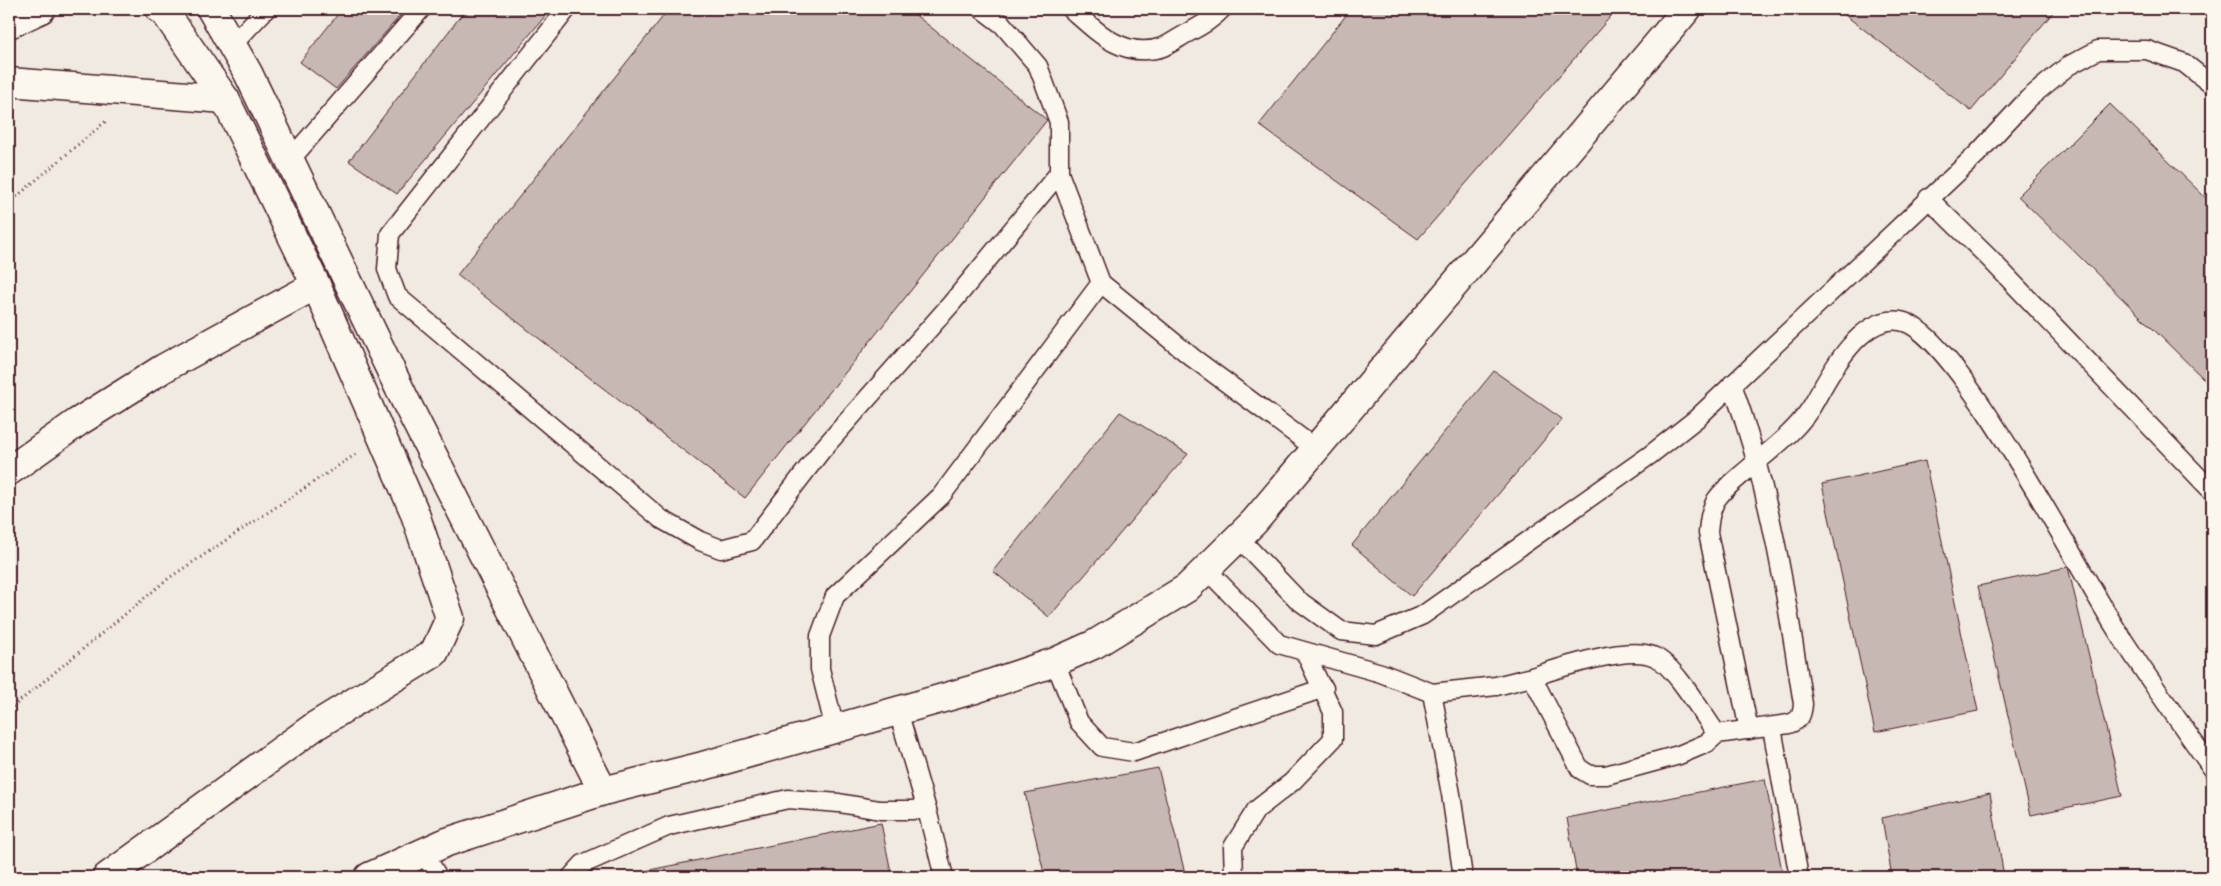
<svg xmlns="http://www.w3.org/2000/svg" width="2221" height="886" viewBox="0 0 2221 886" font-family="Caveat,sans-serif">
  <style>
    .building { fill: #c8b8b3; stroke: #4a1f2b }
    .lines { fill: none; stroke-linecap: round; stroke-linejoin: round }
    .service-casing { stroke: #4a1f2b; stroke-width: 21 }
    .minor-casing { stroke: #4a1f2b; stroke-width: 31 }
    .tertiary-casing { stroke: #4a1f2b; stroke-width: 31 }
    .path { stroke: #4a1f2b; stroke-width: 3; stroke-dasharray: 1 4; stroke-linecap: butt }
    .service { stroke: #fbf7ec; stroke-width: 18 }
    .minor { stroke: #fbf7ec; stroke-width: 28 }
    .tertiary { stroke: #fbf7ec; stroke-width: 28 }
  </style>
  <rect width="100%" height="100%" fill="#f0eae0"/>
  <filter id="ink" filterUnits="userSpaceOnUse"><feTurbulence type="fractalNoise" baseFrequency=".02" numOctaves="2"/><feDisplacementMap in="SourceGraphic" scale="10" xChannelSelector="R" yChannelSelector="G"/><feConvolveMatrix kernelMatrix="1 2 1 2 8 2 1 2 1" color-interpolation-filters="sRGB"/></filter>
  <g filter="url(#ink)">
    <!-- building -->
    <g class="building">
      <path d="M 342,9 L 406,9 L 336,89 L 300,62 Z"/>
      <path d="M 466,9 L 551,9 L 397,194 L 349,161 Z"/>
      <path d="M 669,9 L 908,9 L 1047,120 L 745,498 L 457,275 Z"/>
      <path d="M 1351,9 L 1617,9 L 1418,239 L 1259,125 Z"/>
      <path d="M 1837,9 L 2053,9 L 2055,10 L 1971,111 Z"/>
      <path d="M 2110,104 L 2212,204 L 2212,387 L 2018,196 Z"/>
      <path d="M 1494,371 L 1562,419 L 1412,596 L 1352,545 Z"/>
      <path d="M 1120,412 L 1188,454 L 1049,617 L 993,571 Z"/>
      <path d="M 1925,461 L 1978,711 L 1875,732 L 1822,484 Z"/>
      <path d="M 2068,567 L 2122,796 L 2031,815 L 1978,586 Z"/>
      <path d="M 1158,768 L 1186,877 L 1045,877 L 1025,793 Z"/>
      <path d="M 1765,779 L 1783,877 L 1577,877 L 1567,818 Z"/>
      <path d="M 1990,793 L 2004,877 L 1892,877 L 1882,818 Z"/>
      <path d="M 881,823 L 892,877 L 626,877 L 625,875 Z"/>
    </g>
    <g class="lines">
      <!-- service casing -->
      <g class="service-casing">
        <g id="service">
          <path d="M 567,9 L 390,234 L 387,269 L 397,296 L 661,519 L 700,541 L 721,549 L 752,541 L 821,451 L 951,304 L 1059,173"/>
          <path d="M 982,9 L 1002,24 L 1038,66 L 1059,122 L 1059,173 L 1101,283 L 1193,358 L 1316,449"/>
          <path d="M 1071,9 C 1097,32 1124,60 1163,47 C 1170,44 1177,39 1184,35 C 1198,27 1211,21 1222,9"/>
          <path d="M 232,45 L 266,9"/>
          <path d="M 290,160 L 421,9"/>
          <path d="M 1928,198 L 1989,258 L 2212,491"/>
          <path d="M 1239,538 L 1298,600 L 1341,631 L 1376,635 L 1423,615 L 1650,455 L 1696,419 L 1977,154 L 2028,99 L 2068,66 L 2098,50 L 2147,50 L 2184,63 L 2212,85"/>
          <path d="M 1208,571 L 1279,644 L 1381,673 L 1432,693 L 1496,686 L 1532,677 L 1580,769 L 1590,775 L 1606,775 L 1679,755 L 1707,743 L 1717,734 L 1789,724 C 1800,720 1802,716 1803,704 C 1786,593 1770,490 1732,384"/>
          <path d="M 1055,662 L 1079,722 L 1102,747 L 1134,752 L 1324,688"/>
          <path d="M 1532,677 C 1559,668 1630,644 1655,657 C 1675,666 1703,715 1717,734"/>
          <path d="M 1432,693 L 1451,794 L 1463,877"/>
          <path d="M 898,711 L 927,810 L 944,877"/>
          <path d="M 1772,728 L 1799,877"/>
          <path d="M 835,729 L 820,669 L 820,636 L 835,596 L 941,496 L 1101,283"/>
          <path d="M 1749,730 L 1708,533 C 1709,521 1710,511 1716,500 C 1722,491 1732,483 1740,476 C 1765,454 1799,431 1815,401 C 1830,373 1861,315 1900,321 C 1955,328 2084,581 2120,635 C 2149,680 2181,724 2212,768"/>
          <path d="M 424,853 L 438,877"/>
          <path d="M 571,877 L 583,864 L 669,826 L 788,799 L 839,803 L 880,810 L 927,810"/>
          <path d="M 1234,877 L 1233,847 L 1256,810 L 1292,782 L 1333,739 L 1333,712 L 1305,652"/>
        </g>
      </g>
      <!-- minor casing -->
      <g class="minor-casing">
        <g id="minor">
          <path d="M 9,24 L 41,9"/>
          <path d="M 9,82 L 225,99"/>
          <path d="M 9,471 L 78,422 L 164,368 L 316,285"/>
          <path d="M 107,877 L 315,726 L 434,653 L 450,618 L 414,511 L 316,285 L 225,99 L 164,11 L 160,9"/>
        </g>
      </g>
      <!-- tertiary casing -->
      <g class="tertiary-casing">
        <g id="tertiary">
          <path d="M 211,9 L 248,73 L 405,400 L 603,791"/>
          <path d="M 369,877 L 447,842 L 603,791 L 703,766 L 975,689 L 1055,662 L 1095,644 L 1187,588 L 1254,522 L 1687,9"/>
        </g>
      </g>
      <!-- path -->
      <g class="path">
        <path d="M 9,203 L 106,121"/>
        <path d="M 9,710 L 169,578 L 356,454"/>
      </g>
      <!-- service -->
      <use href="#service" class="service"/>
      <!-- minor -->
      <use href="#minor" class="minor"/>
      <!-- tertiary -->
      <use href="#tertiary" class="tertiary"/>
    </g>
  </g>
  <!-- margin -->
  <rect width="2221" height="886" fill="none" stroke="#fbf7ec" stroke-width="30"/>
  <rect x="15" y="15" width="2191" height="856" fill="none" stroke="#4a1f2b" stroke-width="2" filter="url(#ink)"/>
</svg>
